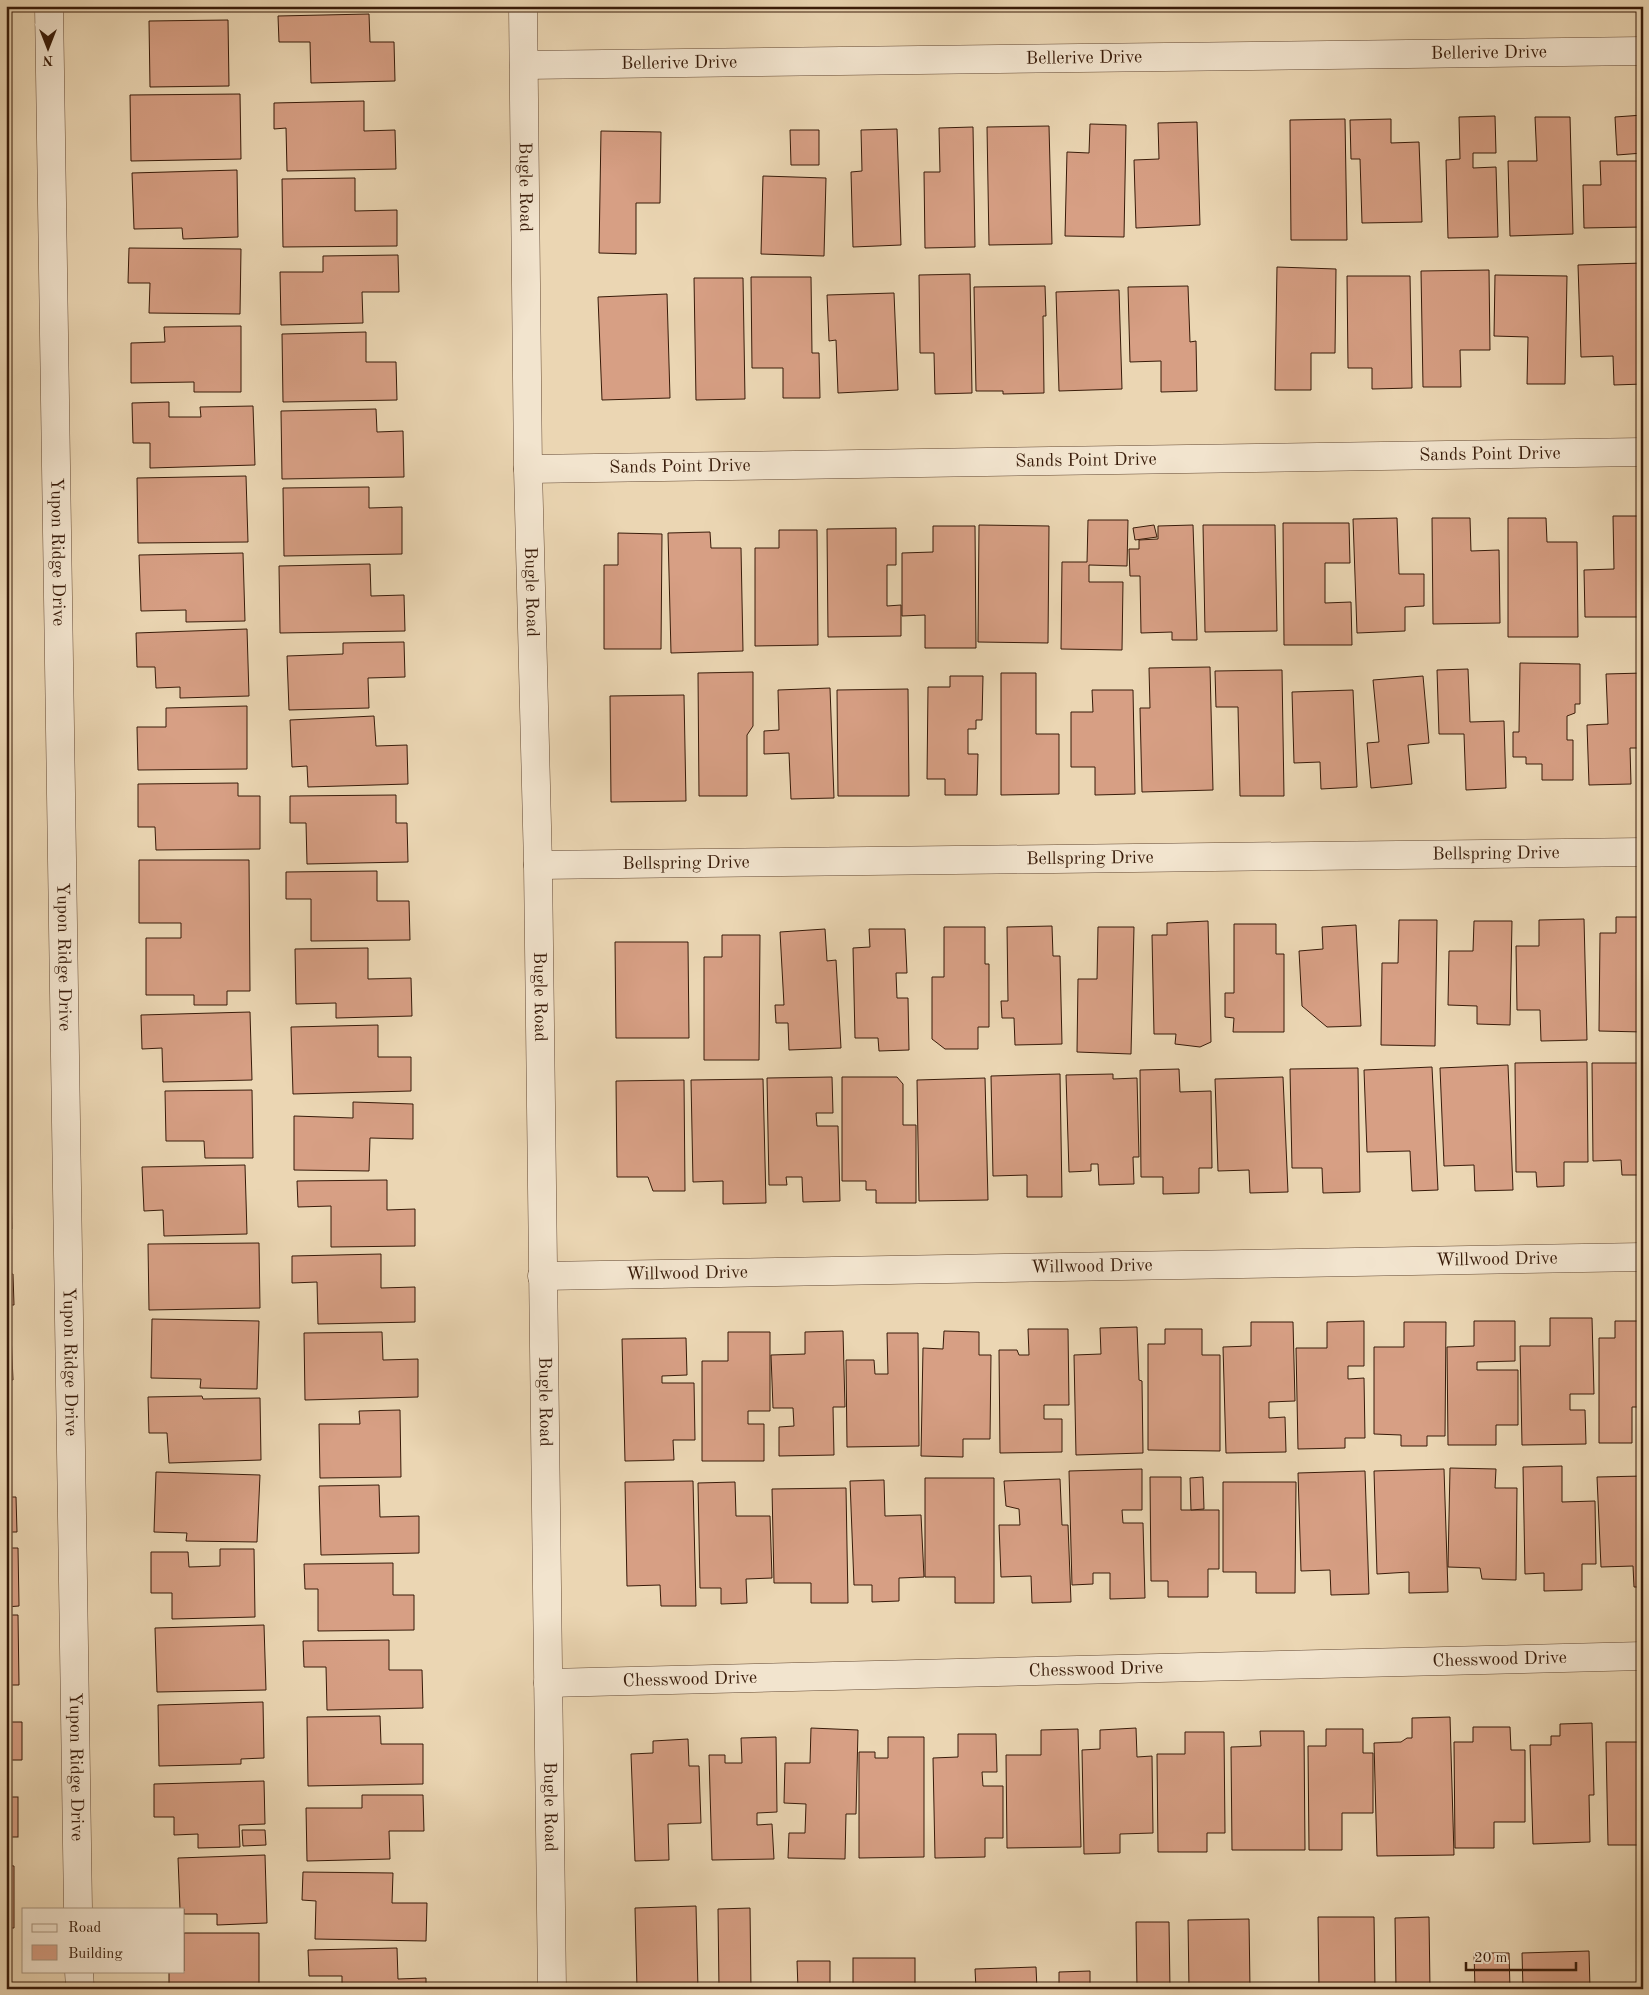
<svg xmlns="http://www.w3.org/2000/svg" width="1649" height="1995" viewBox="0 0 1649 1995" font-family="'Old Standard TT',serif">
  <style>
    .building { fill: #d79f84; stroke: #381b09 }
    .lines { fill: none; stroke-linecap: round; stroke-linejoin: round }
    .minor-casing { stroke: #654a34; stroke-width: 29 }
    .minor { stroke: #f2e4ce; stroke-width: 28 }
    .labels { text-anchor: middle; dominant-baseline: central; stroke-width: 5; stroke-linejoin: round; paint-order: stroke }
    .street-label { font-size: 18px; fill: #381b09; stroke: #f2e4ce }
  </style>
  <rect width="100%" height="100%" fill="#ebd6b3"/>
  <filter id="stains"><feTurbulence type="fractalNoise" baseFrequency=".004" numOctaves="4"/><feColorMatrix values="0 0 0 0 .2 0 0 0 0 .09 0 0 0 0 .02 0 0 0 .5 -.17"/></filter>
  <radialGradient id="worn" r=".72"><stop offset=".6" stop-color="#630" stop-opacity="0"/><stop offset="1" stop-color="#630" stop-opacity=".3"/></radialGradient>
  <!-- building -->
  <g class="building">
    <path d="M 273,6 L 396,6 L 396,7 L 273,10 Z"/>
    <path d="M 369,14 L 370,42 L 394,42 L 395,81 L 311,83 L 310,42 L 279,42 L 278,16 Z"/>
    <path d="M 228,20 L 229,86 L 150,87 L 149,21 Z"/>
    <path d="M 240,94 L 241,159 L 131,161 L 130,95 Z"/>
    <path d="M 364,101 L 364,131 L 395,130 L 396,169 L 287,171 L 286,128 L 274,129 L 274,103 Z"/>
    <path d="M 1643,115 L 1643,153 L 1617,155 L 1615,117 Z"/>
    <path d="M 1495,116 L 1496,153 L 1473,153 L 1473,168 L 1496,167 L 1498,237 L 1448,238 L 1446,160 L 1460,159 L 1459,117 Z"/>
    <path d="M 1535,117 L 1570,117 L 1573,234 L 1510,236 L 1508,161 L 1537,161 Z"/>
    <path d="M 1345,119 L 1347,240 L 1291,240 L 1290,120 Z"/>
    <path d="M 1391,119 L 1391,143 L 1419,142 L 1422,222 L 1362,223 L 1360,159 L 1351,159 L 1350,120 Z"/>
    <path d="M 1197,122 L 1200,225 L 1136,228 L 1134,160 L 1159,159 L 1158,123 Z"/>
    <path d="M 1090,124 L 1126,125 L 1124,237 L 1065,236 L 1067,152 L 1089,153 Z"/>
    <path d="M 1049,126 L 1052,244 L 989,245 L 987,127 Z"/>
    <path d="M 973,127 L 975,247 L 925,248 L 924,172 L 940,172 L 939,128 Z"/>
    <path d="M 897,129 L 901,245 L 853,247 L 851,172 L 862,171 L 861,130 Z"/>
    <path d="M 790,130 L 819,130 L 819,165 L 791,165 Z"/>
    <path d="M 601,131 L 661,132 L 660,203 L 636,203 L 636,254 L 599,253 Z"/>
    <path d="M 1600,161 L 1643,161 L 1643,227 L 1584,228 L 1583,185 L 1601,185 Z"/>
    <path d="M 237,170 L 238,237 L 183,239 L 182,228 L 134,229 L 132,173 Z"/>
    <path d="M 763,176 L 826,178 L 824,256 L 761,254 Z"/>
    <path d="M 355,178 L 355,211 L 397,210 L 397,246 L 283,247 L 282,179 Z"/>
    <path d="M 129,248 L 241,249 L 240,314 L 149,313 L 150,283 L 128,283 Z"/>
    <path d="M 398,255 L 399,292 L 362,292 L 363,323 L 281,325 L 280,272 L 323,272 L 323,256 Z"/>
    <path d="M 1643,263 L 1643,384 L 1614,385 L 1613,356 L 1581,357 L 1578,265 Z"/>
    <path d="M 1277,267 L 1336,269 L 1335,353 L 1311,353 L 1311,390 L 1275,390 Z"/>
    <path d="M 1489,270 L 1490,350 L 1460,350 L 1461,387 L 1423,387 L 1421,271 Z"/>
    <path d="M 970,274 L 972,393 L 935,394 L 934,353 L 920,353 L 919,275 Z"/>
    <path d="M 1495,275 L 1567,276 L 1565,384 L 1527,384 L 1528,337 L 1494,336 Z"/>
    <path d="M 1347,276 L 1410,276 L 1412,388 L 1372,389 L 1372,368 L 1348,368 Z"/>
    <path d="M 751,277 L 811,277 L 812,353 L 819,353 L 820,398 L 783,398 L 783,368 L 752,368 Z"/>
    <path d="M 694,278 L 743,278 L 745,399 L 696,400 Z"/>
    <path d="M 1045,286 L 1046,316 L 1043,316 L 1044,393 L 1003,394 L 1003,391 L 976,391 L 974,287 Z"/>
    <path d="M 1188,286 L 1190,342 L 1196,341 L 1197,391 L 1161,392 L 1161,361 L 1130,362 L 1128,287 Z"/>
    <path d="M 1119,290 L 1122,389 L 1059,391 L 1056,292 Z"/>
    <path d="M 894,293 L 898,390 L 838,393 L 836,340 L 829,341 L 827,295 Z"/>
    <path d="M 667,294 L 670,398 L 602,400 L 598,297 Z"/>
    <path d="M 241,326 L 241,392 L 194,392 L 194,382 L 131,383 L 131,343 L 165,342 L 164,327 Z"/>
    <path d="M 366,332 L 366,362 L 396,362 L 397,400 L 283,402 L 282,334 Z"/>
    <path d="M 169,402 L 169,417 L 201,417 L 200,407 L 253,406 L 255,465 L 150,468 L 150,443 L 133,443 L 132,403 Z"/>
    <path d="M 376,409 L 377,432 L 403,431 L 404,477 L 282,479 L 281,411 Z"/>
    <path d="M 246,476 L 248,542 L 138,543 L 137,478 Z"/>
    <path d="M 369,487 L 369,508 L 402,507 L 402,554 L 284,556 L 283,488 Z"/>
    <path d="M 1613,516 L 1643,516 L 1643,617 L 1585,617 L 1584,570 L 1614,569 Z"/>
    <path d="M 1397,518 L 1399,574 L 1424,574 L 1424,606 L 1405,607 L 1405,631 L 1357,633 L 1353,519 Z"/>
    <path d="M 1432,518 L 1470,518 L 1471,551 L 1499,550 L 1500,623 L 1433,624 Z"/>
    <path d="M 1508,518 L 1546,518 L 1547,542 L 1577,542 L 1578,637 L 1508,637 Z"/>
    <path d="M 1088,520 L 1128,520 L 1127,566 L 1089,565 L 1089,582 L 1123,582 L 1122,650 L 1061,649 L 1062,562 L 1087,562 Z"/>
    <path d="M 1283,523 L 1349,523 L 1350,563 L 1325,563 L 1325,603 L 1351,602 L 1352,645 L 1284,645 Z"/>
    <path d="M 979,525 L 1049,526 L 1048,643 L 978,642 Z"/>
    <path d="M 1154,525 L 1157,537 L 1135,540 L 1133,528 Z"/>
    <path d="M 1193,525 L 1197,640 L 1172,640 L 1172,632 L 1141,633 L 1140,576 L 1130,576 L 1129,549 L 1139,549 L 1139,540 L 1158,539 L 1158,526 Z"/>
    <path d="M 1203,525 L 1275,525 L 1277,631 L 1205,632 Z"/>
    <path d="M 933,526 L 975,526 L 976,648 L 925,648 L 925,615 L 902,616 L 902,553 L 933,552 Z"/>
    <path d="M 896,528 L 896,565 L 887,565 L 887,606 L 901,605 L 901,636 L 828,637 L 827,529 Z"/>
    <path d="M 779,530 L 817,530 L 818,645 L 755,646 L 755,548 L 779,548 Z"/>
    <path d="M 710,532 L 711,548 L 741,548 L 743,651 L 671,653 L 668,533 Z"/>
    <path d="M 618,533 L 662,534 L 661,649 L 604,649 L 604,565 L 618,565 Z"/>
    <path d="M 243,553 L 245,621 L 186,622 L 186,610 L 141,611 L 139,555 Z"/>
    <path d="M 370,564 L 371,596 L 404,595 L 405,631 L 280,633 L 279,566 Z"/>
    <path d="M 247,629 L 249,696 L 180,698 L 180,687 L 156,688 L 155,667 L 137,667 L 136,633 Z"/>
    <path d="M 404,642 L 405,677 L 368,678 L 369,708 L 289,710 L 287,656 L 343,654 L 343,643 Z"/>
    <path d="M 1520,663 L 1580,664 L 1580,704 L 1575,704 L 1575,713 L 1567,716 L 1567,740 L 1573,740 L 1573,780 L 1542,780 L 1542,764 L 1526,764 L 1526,757 L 1513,757 L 1513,732 L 1519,732 Z"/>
    <path d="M 1210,667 L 1213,790 L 1142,792 L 1140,708 L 1150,708 L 1149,668 Z"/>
    <path d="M 1468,669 L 1470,722 L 1504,721 L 1506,788 L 1466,790 L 1464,734 L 1439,734 L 1437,670 Z"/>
    <path d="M 1282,670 L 1284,796 L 1240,796 L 1238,707 L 1216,707 L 1215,671 Z"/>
    <path d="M 753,672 L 753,726 L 747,735 L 747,796 L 699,796 L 698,673 Z"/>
    <path d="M 1001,673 L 1036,673 L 1036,734 L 1059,734 L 1059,794 L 1001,795 Z"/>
    <path d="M 1643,673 L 1643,748 L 1630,748 L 1631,784 L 1589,785 L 1587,725 L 1608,724 L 1606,674 Z"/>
    <path d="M 950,676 L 983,676 L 982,720 L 976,720 L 976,729 L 968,729 L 968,754 L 978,754 L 977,795 L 945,795 L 945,779 L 927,779 L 928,687 L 950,687 Z"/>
    <path d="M 1423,676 L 1429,743 L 1408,745 L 1412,784 L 1371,788 L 1367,743 L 1379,742 L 1373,680 Z"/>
    <path d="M 830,688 L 834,798 L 791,799 L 789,753 L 764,754 L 764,731 L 779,730 L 778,690 Z"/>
    <path d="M 908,689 L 909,796 L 838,796 L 837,690 Z"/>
    <path d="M 1092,690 L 1133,690 L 1135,794 L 1095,795 L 1095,767 L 1071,767 L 1071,712 L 1093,712 Z"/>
    <path d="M 1353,690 L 1357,787 L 1321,789 L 1320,762 L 1294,763 L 1292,692 Z"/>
    <path d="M 684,695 L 686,801 L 611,802 L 610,696 Z"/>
    <path d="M 247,706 L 247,769 L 138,770 L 137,727 L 166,727 L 166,708 Z"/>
    <path d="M 374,716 L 376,746 L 407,745 L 408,784 L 308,787 L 307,766 L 292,767 L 290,720 Z"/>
    <path d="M 238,783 L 238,796 L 260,796 L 260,849 L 156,850 L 155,827 L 138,827 L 138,784 Z"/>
    <path d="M 396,795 L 396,823 L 407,823 L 408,862 L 307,864 L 306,823 L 290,823 L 290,796 Z"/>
    <path d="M 139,860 L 249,860 L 250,991 L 227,991 L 227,1005 L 194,1005 L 194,995 L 146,995 L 146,938 L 181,938 L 181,923 L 139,923 Z"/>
    <path d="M 377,871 L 377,901 L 409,901 L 410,940 L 311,941 L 311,899 L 286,899 L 286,872 Z"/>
    <path d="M 1616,917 L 1643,917 L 1643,1032 L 1599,1031 L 1600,933 L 1616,933 Z"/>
    <path d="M 1584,919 L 1587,1040 L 1541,1041 L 1540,1010 L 1517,1010 L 1516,946 L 1539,946 L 1539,920 Z"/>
    <path d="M 1399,920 L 1437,920 L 1435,1046 L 1381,1045 L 1382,963 L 1398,963 Z"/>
    <path d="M 1208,921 L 1211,1042 L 1200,1047 L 1175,1044 L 1176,1034 L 1154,1034 L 1152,935 L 1167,935 L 1167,923 Z"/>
    <path d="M 1474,921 L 1512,921 L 1510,1025 L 1477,1024 L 1477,1006 L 1448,1005 L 1449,951 L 1473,951 Z"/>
    <path d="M 1234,924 L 1276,924 L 1276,954 L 1284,954 L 1284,1032 L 1233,1032 L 1234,1018 L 1225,1017 L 1225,993 L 1234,993 Z"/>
    <path d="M 1356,925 L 1361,1026 L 1327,1027 L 1302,1006 L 1299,951 L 1323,949 L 1322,927 Z"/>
    <path d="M 1052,926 L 1053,956 L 1060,956 L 1062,1044 L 1015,1045 L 1014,1018 L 1002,1018 L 1001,1001 L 1008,1001 L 1007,927 Z"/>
    <path d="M 944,927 L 985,927 L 985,964 L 989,964 L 989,1027 L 978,1027 L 978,1049 L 945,1049 L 932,1039 L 932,977 L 944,977 Z"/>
    <path d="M 1098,927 L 1134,927 L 1131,1054 L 1077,1052 L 1078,979 L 1097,979 Z"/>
    <path d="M 825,929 L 827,961 L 836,960 L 841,1048 L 789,1050 L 788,1023 L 776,1023 L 775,1005 L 784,1005 L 780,932 Z"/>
    <path d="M 869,929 L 905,929 L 907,973 L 896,973 L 897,998 L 908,998 L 909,1050 L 879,1051 L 878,1038 L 855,1038 L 853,948 L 870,947 Z"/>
    <path d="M 722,935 L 760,935 L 759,1060 L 704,1060 L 704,957 L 722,957 Z"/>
    <path d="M 615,942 L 688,942 L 689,1038 L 616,1038 Z"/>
    <path d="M 368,948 L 368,979 L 411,978 L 412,1016 L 336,1018 L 336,1003 L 296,1004 L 295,949 Z"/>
    <path d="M 250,1012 L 252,1080 L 163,1082 L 162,1048 L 142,1049 L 141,1015 Z"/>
    <path d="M 378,1025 L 378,1057 L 411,1057 L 411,1091 L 293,1094 L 291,1027 Z"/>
    <path d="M 6,1044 L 9,1044 L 8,1079 L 6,1079 Z"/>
    <path d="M 1587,1062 L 1588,1162 L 1564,1162 L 1564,1186 L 1537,1187 L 1536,1172 L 1516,1172 L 1515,1063 Z"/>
    <path d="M 1592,1063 L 1643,1063 L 1643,1175 L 1622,1175 L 1621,1160 L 1593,1161 Z"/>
    <path d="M 1508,1065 L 1513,1190 L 1475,1191 L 1474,1165 L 1444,1166 L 1440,1068 Z"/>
    <path d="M 1432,1067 L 1438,1190 L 1412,1191 L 1410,1151 L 1367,1152 L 1364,1070 Z"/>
    <path d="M 1358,1068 L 1360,1192 L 1323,1193 L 1322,1168 L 1292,1168 L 1290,1069 Z"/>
    <path d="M 1179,1069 L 1180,1092 L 1211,1091 L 1212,1168 L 1199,1168 L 1199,1193 L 1163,1194 L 1163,1177 L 1141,1177 L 1140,1070 Z"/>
    <path d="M 1060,1074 L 1062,1197 L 1027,1197 L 1027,1175 L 993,1176 L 991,1076 Z"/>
    <path d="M 1113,1074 L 1113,1079 L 1137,1078 L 1139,1157 L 1133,1157 L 1134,1184 L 1099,1185 L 1098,1164 L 1091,1164 L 1091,1171 L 1069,1172 L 1066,1075 Z"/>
    <path d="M 832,1077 L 833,1113 L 816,1113 L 817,1126 L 838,1126 L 840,1201 L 803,1202 L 802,1177 L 786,1177 L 787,1185 L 769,1185 L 767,1078 Z"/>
    <path d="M 842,1077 L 897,1077 L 903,1084 L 903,1125 L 916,1125 L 916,1203 L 876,1203 L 876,1190 L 866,1190 L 866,1181 L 842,1181 Z"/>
    <path d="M 1283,1077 L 1288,1192 L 1250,1193 L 1249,1170 L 1218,1171 L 1215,1079 Z"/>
    <path d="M 985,1078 L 988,1200 L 919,1201 L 917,1080 Z"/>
    <path d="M 763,1079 L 766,1203 L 723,1204 L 723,1181 L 693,1182 L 691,1080 Z"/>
    <path d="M 684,1080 L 685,1191 L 653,1191 L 648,1177 L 617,1177 L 616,1081 Z"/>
    <path d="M 252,1090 L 253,1158 L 205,1158 L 204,1141 L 166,1141 L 165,1091 Z"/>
    <path d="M 353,1102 L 413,1104 L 413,1139 L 370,1138 L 369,1171 L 294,1170 L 294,1116 L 353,1118 Z"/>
    <path d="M 245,1165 L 247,1234 L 164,1236 L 163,1210 L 144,1211 L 142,1167 Z"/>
    <path d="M 387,1180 L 387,1210 L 415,1209 L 415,1246 L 331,1247 L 331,1206 L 298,1207 L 297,1181 Z"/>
    <path d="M 6,1196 L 11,1196 L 12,1229 L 6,1229 Z"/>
    <path d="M 259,1243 L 260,1308 L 149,1310 L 148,1244 Z"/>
    <path d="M 381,1254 L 381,1288 L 415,1287 L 415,1322 L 318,1324 L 317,1282 L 292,1283 L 292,1256 Z"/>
    <path d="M 6,1274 L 13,1274 L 14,1305 L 6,1305 Z"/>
    <path d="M 10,1311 L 13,1380 L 6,1380 L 6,1312 Z"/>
    <path d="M 1550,1318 L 1592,1318 L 1594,1394 L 1570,1394 L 1570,1410 L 1585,1410 L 1586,1444 L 1522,1445 L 1520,1346 L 1550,1346 Z"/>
    <path d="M 152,1319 L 259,1321 L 257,1389 L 200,1388 L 201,1379 L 151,1378 Z"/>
    <path d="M 1364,1321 L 1364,1366 L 1348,1366 L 1348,1379 L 1364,1378 L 1365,1438 L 1345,1438 L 1345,1448 L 1298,1449 L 1296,1348 L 1327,1348 L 1327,1322 Z"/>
    <path d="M 1474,1321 L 1515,1321 L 1515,1361 L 1477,1362 L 1477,1370 L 1518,1370 L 1518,1425 L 1496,1425 L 1496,1445 L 1448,1445 L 1447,1347 L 1474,1346 Z"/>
    <path d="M 1615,1321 L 1643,1321 L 1643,1407 L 1632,1407 L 1632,1443 L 1599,1443 L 1599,1338 L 1615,1338 Z"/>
    <path d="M 1251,1322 L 1293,1322 L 1295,1401 L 1269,1402 L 1269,1418 L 1285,1417 L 1286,1452 L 1226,1453 L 1223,1347 L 1251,1346 Z"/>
    <path d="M 1404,1322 L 1446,1322 L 1445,1436 L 1427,1436 L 1427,1446 L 1401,1446 L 1401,1435 L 1374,1434 L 1374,1347 L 1404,1347 Z"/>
    <path d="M 1137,1327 L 1139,1380 L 1142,1381 L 1143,1453 L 1076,1455 L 1074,1355 L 1101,1354 L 1100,1328 Z"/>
    <path d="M 1028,1329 L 1068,1329 L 1069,1405 L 1044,1405 L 1044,1419 L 1062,1419 L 1062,1452 L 1000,1453 L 999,1350 L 1017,1350 L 1019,1355 L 1029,1355 Z"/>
    <path d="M 1165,1329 L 1202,1329 L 1202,1355 L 1220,1355 L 1220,1451 L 1148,1450 L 1148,1344 L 1165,1344 Z"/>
    <path d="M 843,1331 L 845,1407 L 833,1407 L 834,1455 L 779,1456 L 779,1427 L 794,1426 L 793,1408 L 773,1408 L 771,1355 L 805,1354 L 805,1332 Z"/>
    <path d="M 944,1331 L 979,1332 L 979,1355 L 991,1355 L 990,1439 L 963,1439 L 963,1457 L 921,1456 L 923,1348 L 943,1349 Z"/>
    <path d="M 382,1332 L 383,1360 L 418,1359 L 418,1397 L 305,1400 L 304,1333 Z"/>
    <path d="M 728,1332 L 770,1332 L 770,1411 L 748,1411 L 748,1424 L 764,1424 L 764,1461 L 702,1461 L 702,1361 L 728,1361 Z"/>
    <path d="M 887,1333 L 918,1333 L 919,1446 L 847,1447 L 846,1360 L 874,1360 L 875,1374 L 888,1374 Z"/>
    <path d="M 686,1338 L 687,1375 L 662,1376 L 662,1383 L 694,1383 L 695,1440 L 673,1440 L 674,1460 L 625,1461 L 622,1339 Z"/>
    <path d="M 202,1396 L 203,1399 L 260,1398 L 261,1460 L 169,1463 L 167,1433 L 149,1433 L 148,1397 Z"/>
    <path d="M 400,1410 L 401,1477 L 320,1478 L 319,1424 L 360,1424 L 359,1411 Z"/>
    <path d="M 1562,1466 L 1562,1502 L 1595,1501 L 1596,1564 L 1582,1564 L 1582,1590 L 1544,1591 L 1544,1573 L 1525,1574 L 1523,1467 Z"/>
    <path d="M 1450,1468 L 1496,1469 L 1495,1488 L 1517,1488 L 1516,1580 L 1482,1579 L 1480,1568 L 1448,1567 Z"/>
    <path d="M 1142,1469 L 1142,1510 L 1122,1510 L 1123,1523 L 1143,1523 L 1145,1598 L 1110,1599 L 1110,1573 L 1093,1573 L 1093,1584 L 1072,1585 L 1069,1471 Z"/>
    <path d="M 1444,1469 L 1448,1592 L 1409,1593 L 1409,1572 L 1377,1574 L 1374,1471 Z"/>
    <path d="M 1365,1471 L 1369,1594 L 1331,1595 L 1330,1570 L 1301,1571 L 1298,1473 Z"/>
    <path d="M 156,1472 L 260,1475 L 257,1542 L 186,1541 L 187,1533 L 154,1532 Z"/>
    <path d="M 1643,1476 L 1643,1587 L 1634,1587 L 1633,1566 L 1601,1567 L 1597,1477 Z"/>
    <path d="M 1150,1477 L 1181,1477 L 1181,1510 L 1219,1510 L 1219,1569 L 1208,1569 L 1208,1597 L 1168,1597 L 1168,1581 L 1151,1581 Z"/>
    <path d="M 1203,1477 L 1204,1509 L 1191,1510 L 1190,1478 Z"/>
    <path d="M 925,1478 L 994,1478 L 994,1603 L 955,1603 L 955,1577 L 925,1577 Z"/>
    <path d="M 1060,1479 L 1062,1525 L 1068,1525 L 1071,1602 L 1032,1603 L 1031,1576 L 1001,1577 L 999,1525 L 1020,1525 L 1019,1509 L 1006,1506 L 1004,1481 Z"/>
    <path d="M 884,1480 L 885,1516 L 921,1515 L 924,1577 L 899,1578 L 899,1601 L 872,1602 L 872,1585 L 854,1585 L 850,1481 Z"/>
    <path d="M 693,1481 L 696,1606 L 661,1606 L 660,1585 L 627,1586 L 625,1482 Z"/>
    <path d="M 735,1482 L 736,1516 L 770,1516 L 772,1578 L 746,1579 L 747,1603 L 721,1604 L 721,1588 L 700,1588 L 698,1483 Z"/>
    <path d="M 1223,1482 L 1296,1482 L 1295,1593 L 1256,1593 L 1256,1572 L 1223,1572 Z"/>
    <path d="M 379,1485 L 380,1517 L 419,1516 L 419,1553 L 321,1555 L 319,1486 Z"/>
    <path d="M 846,1488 L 848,1603 L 811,1603 L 811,1583 L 774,1583 L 772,1489 Z"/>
    <path d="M 6,1497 L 16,1497 L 17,1532 L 6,1532 Z"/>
    <path d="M 6,1548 L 18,1548 L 19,1606 L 6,1607 Z"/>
    <path d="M 220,1549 L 254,1549 L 255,1617 L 172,1619 L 172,1593 L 151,1593 L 151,1552 L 188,1552 L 189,1567 L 220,1566 Z"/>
    <path d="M 393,1563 L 393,1595 L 414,1595 L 414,1630 L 318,1631 L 318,1589 L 305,1589 L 304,1564 Z"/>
    <path d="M 6,1615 L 18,1615 L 19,1685 L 6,1685 Z"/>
    <path d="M 264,1625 L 266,1690 L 157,1692 L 155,1628 Z"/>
    <path d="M 389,1640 L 389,1670 L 422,1670 L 423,1708 L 327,1710 L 326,1667 L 304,1667 L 303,1641 Z"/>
    <path d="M 6,1697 L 10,1697 L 10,1722 L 22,1722 L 22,1760 L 6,1760 Z"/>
    <path d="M 263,1702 L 264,1758 L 241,1759 L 241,1764 L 159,1766 L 158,1705 Z"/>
    <path d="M 380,1716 L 381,1744 L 423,1744 L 423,1784 L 308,1786 L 307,1717 Z"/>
    <path d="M 1450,1717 L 1454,1855 L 1377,1856 L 1374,1743 L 1401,1742 L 1407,1738 L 1412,1738 L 1412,1718 Z"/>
    <path d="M 1592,1723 L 1594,1795 L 1589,1795 L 1590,1842 L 1533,1844 L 1530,1745 L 1551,1745 L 1551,1736 L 1560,1736 L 1560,1724 Z"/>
    <path d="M 1473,1727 L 1510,1727 L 1511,1750 L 1525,1750 L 1525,1822 L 1494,1822 L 1494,1848 L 1455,1848 L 1454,1742 L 1473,1742 Z"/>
    <path d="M 811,1728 L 858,1730 L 856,1814 L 846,1814 L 845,1859 L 788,1858 L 789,1833 L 805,1833 L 806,1804 L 784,1803 L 785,1763 L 810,1763 Z"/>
    <path d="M 1136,1728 L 1137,1757 L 1152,1756 L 1153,1833 L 1120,1834 L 1120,1853 L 1084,1854 L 1082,1750 L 1100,1749 L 1100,1730 Z"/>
    <path d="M 1078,1729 L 1081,1847 L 1007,1848 L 1006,1755 L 1041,1755 L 1041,1730 Z"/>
    <path d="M 1326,1729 L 1363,1729 L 1363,1753 L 1373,1753 L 1373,1813 L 1342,1813 L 1342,1850 L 1309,1850 L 1308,1746 L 1326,1746 Z"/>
    <path d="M 1260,1731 L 1304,1731 L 1305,1850 L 1232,1850 L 1231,1747 L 1261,1746 Z"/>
    <path d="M 1185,1732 L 1224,1732 L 1225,1833 L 1207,1833 L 1207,1852 L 1158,1852 L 1157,1754 L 1185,1754 Z"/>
    <path d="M 958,1734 L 996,1734 L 997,1772 L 982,1772 L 983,1786 L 1003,1786 L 1003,1838 L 985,1838 L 985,1857 L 935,1858 L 933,1758 L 958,1757 Z"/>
    <path d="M 776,1737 L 777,1812 L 757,1813 L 757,1825 L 772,1824 L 774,1859 L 712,1860 L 709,1755 L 725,1755 L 725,1763 L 742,1763 L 741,1738 Z"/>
    <path d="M 888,1737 L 924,1737 L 924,1857 L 859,1858 L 859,1752 L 875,1752 L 875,1758 L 888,1758 Z"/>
    <path d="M 688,1739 L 689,1766 L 699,1766 L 701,1823 L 668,1824 L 669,1860 L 635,1861 L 631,1754 L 653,1753 L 653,1741 Z"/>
    <path d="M 1606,1742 L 1643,1742 L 1643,1845 L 1608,1845 Z"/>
    <path d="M 264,1781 L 265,1824 L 239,1825 L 240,1847 L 198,1848 L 198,1834 L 174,1835 L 174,1817 L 154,1817 L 154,1784 Z"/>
    <path d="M 362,1795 L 423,1795 L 424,1831 L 389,1831 L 390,1859 L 307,1861 L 306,1808 L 362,1808 Z"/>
    <rect x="6" y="1797" width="12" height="40"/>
    <path d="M 242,1830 L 265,1830 L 266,1845 L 243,1846 Z"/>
    <path d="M 265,1855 L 267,1923 L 217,1925 L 217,1914 L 184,1914 L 184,1909 L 180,1909 L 178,1858 Z"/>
    <path d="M 6,1865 L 14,1866 L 14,1928 L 6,1928 Z"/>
    <path d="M 303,1872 L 393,1873 L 392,1903 L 427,1903 L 426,1941 L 315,1939 L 316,1901 L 302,1900 Z"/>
    <path d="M 696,1906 L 698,1989 L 637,1989 L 635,1908 Z"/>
    <path d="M 750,1908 L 751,1989 L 719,1989 L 718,1909 Z"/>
    <path d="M 1318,1917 L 1374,1917 L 1375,1989 L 1319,1989 Z"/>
    <path d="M 1429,1917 L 1430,1989 L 1396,1989 L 1395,1918 Z"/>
    <path d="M 1249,1919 L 1250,1989 L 1189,1989 L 1188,1920 Z"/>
    <path d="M 1136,1922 L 1169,1922 L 1170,1989 L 1137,1989 Z"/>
    <path d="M 184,1933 L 259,1933 L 259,1989 L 169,1989 L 169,1971 L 184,1971 Z"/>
    <path d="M 397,1948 L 398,1979 L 426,1978 L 426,1989 L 342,1989 L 342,1976 L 309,1976 L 308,1950 Z"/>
    <path d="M 1589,1951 L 1590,1989 L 1523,1989 L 1522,1953 Z"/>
    <path d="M 1474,1953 L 1509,1953 L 1510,1989 L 1475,1989 Z"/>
    <rect x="853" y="1958" width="62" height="31"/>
    <path d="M 797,1961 L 830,1961 L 830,1989 L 798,1989 Z"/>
    <path d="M 1036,1967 L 1037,1989 L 976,1989 L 975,1969 Z"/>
    <path d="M 1090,1971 L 1090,1989 L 1059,1989 L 1059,1972 Z"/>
  </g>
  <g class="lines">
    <!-- minor casing -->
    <g class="minor-casing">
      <g id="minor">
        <path id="s1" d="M 49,6 L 78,1909"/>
        <path id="s2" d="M 523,6 L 528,469 L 538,865 L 552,1989"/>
        <path id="s3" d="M 524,65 L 1643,51"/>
        <path id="s4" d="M 528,469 L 1643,452"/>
        <path id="s5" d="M 538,865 L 1643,852"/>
        <path id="s6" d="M 542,1276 L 1643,1257"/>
        <path id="s7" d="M 548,1683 L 1643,1656"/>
        <path d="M 79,1971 L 80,1989"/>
      </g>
    </g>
    <!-- minor -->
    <use href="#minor" class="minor"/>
  </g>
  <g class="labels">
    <!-- street labels -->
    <g class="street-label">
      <text stroke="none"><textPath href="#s3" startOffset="965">Bellerive Drive</textPath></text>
      <text stroke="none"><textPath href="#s3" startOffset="560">Bellerive Drive</textPath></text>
      <text stroke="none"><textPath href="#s3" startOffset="155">Bellerive Drive</textPath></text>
      <text stroke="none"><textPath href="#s2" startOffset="181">Bugle Road</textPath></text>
      <text stroke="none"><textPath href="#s4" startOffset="962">Sands Point Drive</textPath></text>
      <text stroke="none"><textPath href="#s4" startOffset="558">Sands Point Drive</textPath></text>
      <text stroke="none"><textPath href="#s4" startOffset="152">Sands Point Drive</textPath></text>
      <text stroke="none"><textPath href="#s1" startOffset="546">Yupon Ridge Drive</textPath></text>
      <text stroke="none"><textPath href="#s2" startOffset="586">Bugle Road</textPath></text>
      <text stroke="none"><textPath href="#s5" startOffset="958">Bellspring Drive</textPath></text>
      <text stroke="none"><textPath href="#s5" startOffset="552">Bellspring Drive</textPath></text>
      <text stroke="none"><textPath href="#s5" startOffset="148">Bellspring Drive</textPath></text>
      <text stroke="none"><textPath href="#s1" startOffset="951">Yupon Ridge Drive</textPath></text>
      <text stroke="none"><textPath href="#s2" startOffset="991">Bugle Road</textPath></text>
      <text stroke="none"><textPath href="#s6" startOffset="955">Willwood Drive</textPath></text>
      <text stroke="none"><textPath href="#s6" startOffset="550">Willwood Drive</textPath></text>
      <text stroke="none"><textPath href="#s6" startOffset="145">Willwood Drive</textPath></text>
      <text stroke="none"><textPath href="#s1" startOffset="1356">Yupon Ridge Drive</textPath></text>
      <text stroke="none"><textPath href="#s2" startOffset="1396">Bugle Road</textPath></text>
      <text stroke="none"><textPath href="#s7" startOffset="952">Chesswood Drive</textPath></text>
      <text stroke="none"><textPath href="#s7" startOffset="548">Chesswood Drive</textPath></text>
      <text stroke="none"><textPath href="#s7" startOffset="142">Chesswood Drive</textPath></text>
      <text stroke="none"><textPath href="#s1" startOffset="1761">Yupon Ridge Drive</textPath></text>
      <text stroke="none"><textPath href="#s2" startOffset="1801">Bugle Road</textPath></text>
    </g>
  </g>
  <!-- margin -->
  <rect width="1649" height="1995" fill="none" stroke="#ebd6b3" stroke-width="25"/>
  <rect x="8" y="8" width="1634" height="1980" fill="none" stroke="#381b09" stroke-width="2.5"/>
  <rect x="12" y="12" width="1624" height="1970" fill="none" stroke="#381b09"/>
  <!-- legend -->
  <rect x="22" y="1908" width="162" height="65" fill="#f2e4ce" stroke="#a8947f"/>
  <rect x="32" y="1924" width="25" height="8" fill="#f2e4ce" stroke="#a8947f"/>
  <text x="68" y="1932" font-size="15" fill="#381b09">Road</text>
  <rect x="32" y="1945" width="25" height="15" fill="#d79f84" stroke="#a8947f"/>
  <text x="68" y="1958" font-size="15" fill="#381b09">Building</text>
  <!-- north arrow -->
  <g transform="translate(48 48) rotate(180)" stroke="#f2e4ce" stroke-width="4" paint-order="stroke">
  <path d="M0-4L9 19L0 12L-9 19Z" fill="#381b09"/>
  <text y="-8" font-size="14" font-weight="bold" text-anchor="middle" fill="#381b09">N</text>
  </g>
  <!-- scale -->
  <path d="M1466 1962v8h110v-8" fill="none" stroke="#381b09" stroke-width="2.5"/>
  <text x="1474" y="1962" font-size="15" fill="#381b09" stroke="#f2e4ce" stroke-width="4" paint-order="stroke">20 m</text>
  <rect width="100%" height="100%" filter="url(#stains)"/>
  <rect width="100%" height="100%" fill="url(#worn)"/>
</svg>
